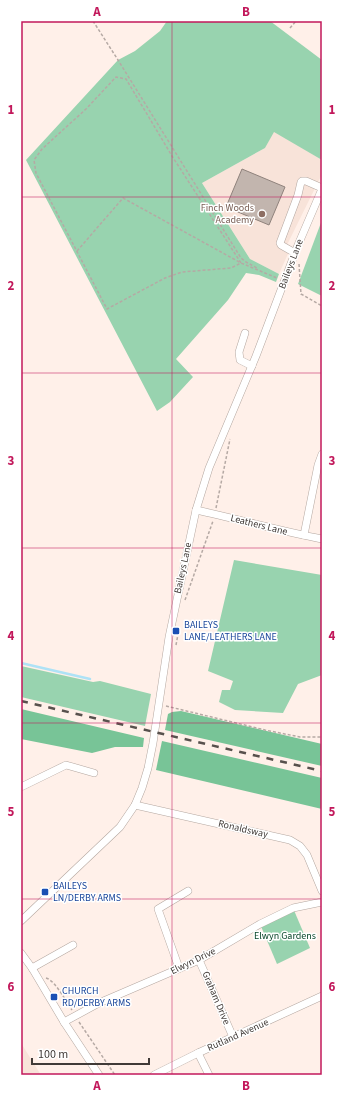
<svg xmlns="http://www.w3.org/2000/svg" width="343" height="1096" viewBox="0 0 343 1096" font-family="'Source Sans 3',sans-serif">
  <style>
    .built { fill: #f8e3d9 }
    .green { fill: #98d3af }
    .forest { fill: #78c497 }
    .lines { fill: none; stroke-linecap: round; stroke-linejoin: round }
    .stream { stroke: #aee2f6; stroke-width: 2.5 }
    .building { fill: #c2b5ae; stroke: #8f827c }
    .minor-casing { stroke: #b4a7a0; stroke-width: 8 }
    .path { stroke: #b5a9a4; stroke-width: 1.5; stroke-dasharray: 3 2; stroke-linecap: butt }
    .minor { stroke: #fff; stroke-width: 7 }
    .rail { stroke: #58514d; stroke-width: 2.5; stroke-dasharray: 7 7; stroke-linecap: butt }
    .grid { fill: none; stroke: #c2185b; stroke-width: 1; stroke-opacity: 0.55 }
    .education-dot { fill: #8d6e63; stroke: #fff; stroke-width: 1.5 }
    .transit-dot { fill: #1a4fb4; stroke: #fff; stroke-width: 1.5 }
    .labels { text-anchor: middle; dominant-baseline: central; stroke-width: 3; stroke-linejoin: round; paint-order: stroke }
    .education-label { font-size: 10px; fill: #785e54; stroke: #fff; text-anchor: end }
    .street-label { font-size: 10px; fill: #403a37; stroke: #fff }
    .transit-label { font-size: 10px; fill: #164399; stroke: #fff; text-anchor: start }
    .park-label { font-size: 10px; fill: #064528; stroke: #fff }
    .neatline { fill: none; stroke: #c2185b; stroke-width: 1.5 }
    .grid-label { font-size: 13px; text-anchor: middle; font-weight: bold; fill: #c2185b }
  </style>
  <rect width="100%" height="100%" fill="#fff0e9"/>
  <!-- built -->
  <g class="built">
    <path d="M 274,131 L 322,160 L 322,174 L 287,245 L 291,247 L 279,274 L 250,259 L 202,183 L 265,148 Z"/>
    <path d="M 21,1043 L 41,1075 L 21,1075 Z"/>
  </g>
  <!-- green -->
  <g class="green">
    <path d="M 167,21 L 270,21 L 322,60 L 322,160 L 274,132 L 265,148 L 202,183 L 250,259 L 279,274 L 276,282 L 259,275 L 246,273 L 228,300 L 176,359 L 193,377 L 170,402 L 157,411 L 26,160 L 118,60 L 135,51 L 160,31 Z"/>
    <path d="M 322,220 L 322,296 L 298,284 Z"/>
    <path d="M 234,560 L 322,575 L 322,675 L 298,684 L 283,713 L 235,710 L 219,702 L 222,690 L 230,690 L 233,681 L 208,671 Z"/>
    <path d="M 21,666 L 93,682 L 100,681 L 151,694 L 145,726 L 21,697 Z"/>
    <path d="M 293,908 L 310,948 L 277,964 L 260,924 Z"/>
  </g>
  <!-- forest -->
  <g class="forest">
    <path d="M 21,709 L 144,738 L 143,747 L 115,747 L 92,753 L 21,739 Z"/>
    <path d="M 181,711 L 322,744 L 322,766 L 165,730 L 168,714 L 172,712 Z"/>
    <path d="M 162,741 L 322,778 L 322,809 L 156,770 Z"/>
  </g>
  <g class="lines">
    <!-- stream -->
    <path class="stream" d="M 21,663 L 90,679"/>
  </g>
  <!-- building -->
  <path class="building" d="M 242,169 L 285,187 L 269,225 L 226,207 Z"/>
  <g class="lines">
    <!-- minor casing -->
    <g class="minor-casing">
      <g id="minor">
        <path d="M 295,253 L 281,245 L 280,243 L 298,195 L 301,182 L 302,181 L 306,181 L 322,188"/>
        <path d="M 245,333 L 239,352 L 240,360 L 252,366"/>
        <path d="M 196,510 C 238,519 280,531 322,539"/>
        <path d="M 304,535 L 318,465 L 322,454"/>
        <path d="M 21,787 L 66,765 L 94,773"/>
        <path d="M 135,805 L 290,840 L 300,846 L 307,855 L 322,891"/>
        <path d="M 21,921 L 120,827 L 135,805 L 142,788 L 148,768 L 153,743 L 169,637 L 196,510 L 209,468 L 256,356 L 298,245 L 322,189"/>
        <path d="M 21,953 L 32,968 L 64,1022 L 99,1075"/>
        <path d="M 199,960 L 233,1037"/>
        <path d="M 32,968 L 73,945"/>
        <path d="M 179,968 L 158,909 L 188,891"/>
        <path d="M 64,1022 L 99,1003 L 199,960 L 260,924 L 293,908 L 322,902"/>
        <path d="M 198,1053 L 209,1075"/>
        <path d="M 154,1075 L 198,1053 L 322,996"/>
      </g>
    </g>
    <!-- path -->
    <g class="path">
      <path d="M 93,21 L 118,60 L 241,258 L 246,262 L 257,268"/>
      <path d="M 290,28 L 296,21"/>
      <path d="M 77,251 L 123,198 L 241,263 L 172,156 L 126,79 L 116,77 L 86,109 L 42,149 L 34,160 L 36,173 L 107,309 L 165,278 L 182,272 L 231,268 L 241,263 L 277,278"/>
      <path d="M 299,264 L 301,294 L 322,306"/>
      <path d="M 216,508 L 230,439"/>
      <path d="M 185,600 L 213,521"/>
      <path d="M 176,645 L 179,629"/>
      <path d="M 166,706 L 265,730 L 300,737 L 322,737"/>
      <path d="M 46,978 C 56,981 66,1002 72,1010"/>
      <path d="M 79,1022 L 115,1075"/>
    </g>
    <!-- minor -->
    <use href="#minor" class="minor"/>
    <!-- rail -->
    <path class="rail" d="M 21,701 L 322,771"/>
  </g>
  <!-- grid -->
  <path class="grid" d="M 172,21 L 172,1075M 21,197 L 322,197M 21,373 L 322,373M 21,548 L 322,548M 21,723 L 322,723M 21,899 L 322,899"/>
  <!-- markers -->
  <circle class="education-dot" cx="262" cy="214" r="4"/>
  <g class="transit-dot">
    <rect x="172" y="627" width="8" height="8" rx="2"/>
    <rect x="41" y="888" width="8" height="8" rx="2"/>
    <rect x="50" y="993" width="8" height="8" rx="2"/>
  </g>
  <g class="labels">
    <!-- education labels -->
    <g class="education-label">
      <text x="254" y="208">Finch Woods<tspan x="254" dy="12">Academy</tspan></text>
    </g>
    <!-- street labels -->
    <g class="street-label">
      <text transform="translate(291 264) rotate(-69)">Baileys Lane</text>
      <text transform="translate(259 525) rotate(14)">Leathers Lane</text>
      <text transform="translate(183 568) rotate(-78)">Baileys Lane</text>
      <text transform="translate(243 829) rotate(13)">Ronaldsway</text>
      <text transform="translate(193 961) rotate(-26)">Elwyn Drive</text>
      <text transform="translate(216 998) rotate(67)">Graham Drive</text>
      <text transform="translate(238 1035) rotate(-24)">Rutland Avenue</text>
    </g>
    <!-- transit labels -->
    <g class="transit-label">
      <text x="184" y="625">BAILEYS<tspan x="184" dy="12">LANE/LEATHERS LANE</tspan></text>
      <text x="53" y="886">BAILEYS<tspan x="53" dy="12">LN/DERBY ARMS</tspan></text>
      <text x="62" y="991">CHURCH<tspan x="62" dy="12">RD/DERBY ARMS</tspan></text>
    </g>
    <!-- park labels -->
    <g class="park-label">
      <text x="285" y="936">Elwyn Gardens</text>
    </g>
  </g>
  <!-- border -->
  <rect width="343" height="1096" fill="none" stroke="#ffffff" stroke-width="44"/>
  <!-- scale -->
  <path d="M32 1058v6h117v-6" fill="none" stroke="#403a37" stroke-width="2"/>
  <text x="38" y="1058" font-size="12" fill="#403a37" stroke="#ffffff" stroke-width="3" paint-order="stroke">100 m</text>
  <rect x="22" y="22" width="299" height="1052" class="neatline"/>
  <g class="grid-label">
    <text x="97" y="16">A</text>
    <text x="246" y="16">B</text>
    <text x="11" y="114">1</text>
    <text x="332" y="114">1</text>
    <text x="11" y="290">2</text>
    <text x="332" y="290">2</text>
    <text x="11" y="465">3</text>
    <text x="332" y="465">3</text>
    <text x="11" y="640">4</text>
    <text x="332" y="640">4</text>
    <text x="11" y="816">5</text>
    <text x="332" y="816">5</text>
    <text x="11" y="991">6</text>
    <text x="332" y="991">6</text>
    <text x="97" y="1090">A</text>
    <text x="246" y="1090">B</text>
  </g>
</svg>
